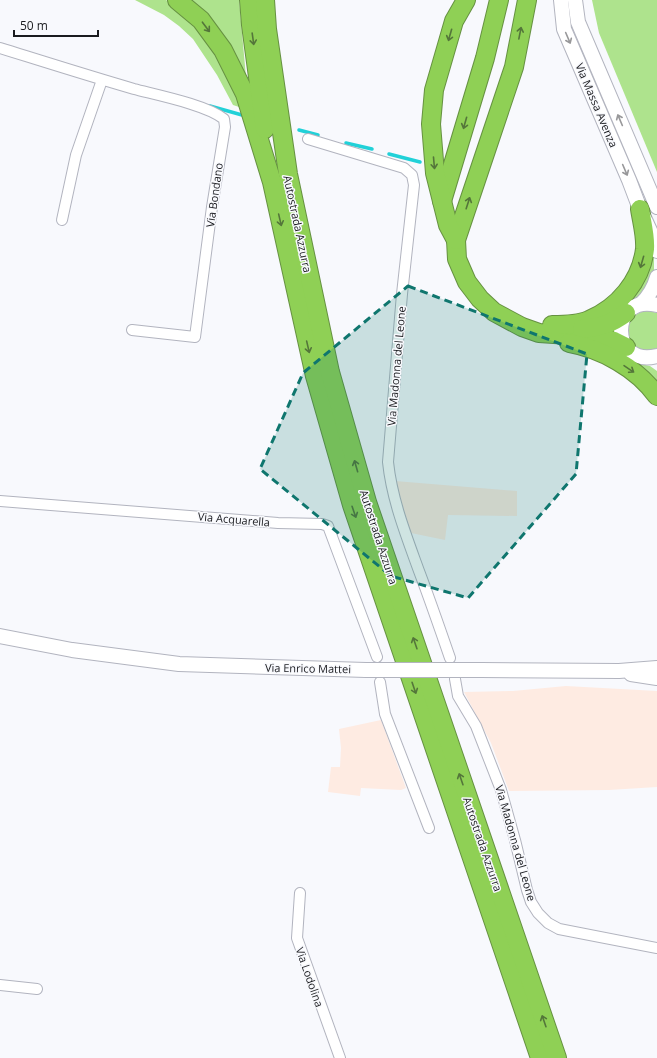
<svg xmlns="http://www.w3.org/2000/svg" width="657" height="1058" viewBox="0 0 657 1058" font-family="'Open Sans',sans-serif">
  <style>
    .industrial { fill: #feebe2 }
    .green { fill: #aee38d }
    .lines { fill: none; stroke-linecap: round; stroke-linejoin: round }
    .stream { stroke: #21d1d8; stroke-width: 3.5 }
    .minor-casing { stroke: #b2b4bf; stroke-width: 12 }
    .secondary-casing { stroke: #b2b4bf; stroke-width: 16 }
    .motorway-casing { stroke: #669142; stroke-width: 20 }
    .minor { stroke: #fff; stroke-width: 10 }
    .secondary { stroke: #fff; stroke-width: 14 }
    .motorway { stroke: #8fd055; stroke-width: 18 }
    .secondary-bridge-casing { stroke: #b2b4bf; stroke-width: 16; stroke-linecap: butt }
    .secondary-bridge { stroke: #fff; stroke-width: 14 }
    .oneway { stroke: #54763a }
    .oneway2 { stroke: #98989a }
    .marked { fill: #0f766e; fill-opacity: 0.2; stroke: #0f766e; stroke-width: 3; stroke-dasharray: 8 5; stroke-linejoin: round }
    .labels { text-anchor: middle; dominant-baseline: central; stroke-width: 3; stroke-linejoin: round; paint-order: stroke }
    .street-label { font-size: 11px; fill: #1a1b1f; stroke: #f8f9fd }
  </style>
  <rect width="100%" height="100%" fill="#f8f9fd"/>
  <!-- industrial -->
  <g class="industrial">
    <path d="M 395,481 L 517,491 L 517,516 L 448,515 L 445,540 L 411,533 L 397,494 Z"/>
    <path d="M 566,686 L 657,691 L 657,787 L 609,790 L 509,791 L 491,743 L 464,692 L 513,691 Z"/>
    <path d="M 381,720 L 406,788 L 401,790 L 361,788 L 360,796 L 328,792 L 331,767 L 340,767 L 341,748 L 339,729 Z"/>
  </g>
  <!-- green -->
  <g class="green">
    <path d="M 135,0 L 166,0 L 175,6 L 208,37 L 245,109 L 233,105 L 217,75 L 193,39 L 179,26 L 164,15 Z"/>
    <path d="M 184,0 L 239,0 L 246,77 Z"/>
    <path d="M 592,0 L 657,0 L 657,172 L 599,33 Z"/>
    <path d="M 651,250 L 654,259 L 654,271 L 646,292 L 625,304 Z"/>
    <path d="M 644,311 L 650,311 L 657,313 L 657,348 C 631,362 612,321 644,311 Z"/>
    <path d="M 635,363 L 650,366 L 657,371 L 657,386 Z"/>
  </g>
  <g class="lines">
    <!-- stream -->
    <g class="stream">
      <path d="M 210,106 L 242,115"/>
      <path d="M 299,130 L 318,135"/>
      <path d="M 346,143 L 372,149"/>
      <path d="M 389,154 L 420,162"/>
    </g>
    <!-- minor casing -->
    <g class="minor-casing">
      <g id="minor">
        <path d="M 0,48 C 45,62 89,76 134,89 C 157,95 207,105 224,119 L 225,127 L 212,207 L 195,337 L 132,330"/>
        <path d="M 308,139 L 404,168 L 412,175 L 414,185 L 402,294 L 388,462 C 392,500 406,535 419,571 C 430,600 440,629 450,658"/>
        <path d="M 62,220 L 76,155 L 102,80"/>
        <path d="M 0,501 L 278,523 L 322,524 L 328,526 L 377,657"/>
        <path d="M 455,679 L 458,696 L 476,726 L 501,790 L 515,840 L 527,890 L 531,902 L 538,913 L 548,923 L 559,929 L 657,948"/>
        <path d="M 380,682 L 385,714 L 429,828"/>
        <path d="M 300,893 L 297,938 L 340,1058"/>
        <path d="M 0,985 L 37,989"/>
      </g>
    </g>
    <!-- secondary casing -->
    <g class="secondary-casing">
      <g id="secondary">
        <path d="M 561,0 L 564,29 L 629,180 L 640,209 L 654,239 L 657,251"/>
        <path d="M 575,0 L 578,22 L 657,207"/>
        <path d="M 641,304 C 649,296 654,288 657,277"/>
        <path d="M 657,305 C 609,293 609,368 657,356"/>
        <path d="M 0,636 L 72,650 L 179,664 L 366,670"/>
        <path d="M 481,670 L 619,671 L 657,668"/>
        <path d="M 631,674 L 657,678"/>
      </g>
    </g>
    <!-- motorway casing -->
    <g class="motorway-casing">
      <g id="motorway">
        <path d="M 177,0 L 201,20 L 223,50 L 245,94 L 272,182 L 315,376 L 352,505 L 540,1058"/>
        <path d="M 249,0 L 251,25 L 265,129"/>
        <path d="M 265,0 L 267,29 L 288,174 L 330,372 L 367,502 L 557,1058"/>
        <path d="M 527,0 L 514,67 L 456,240 L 457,259 L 467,282 L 480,299 L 494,312 L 522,327 L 539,333 L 599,337 L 614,341 L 626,347"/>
        <path d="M 442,201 L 485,58 L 499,0"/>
        <path d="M 456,240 L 448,225 L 435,173 L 431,124 L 434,90 L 454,21 L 466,0"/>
        <path d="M 552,325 C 564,325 578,325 589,320 C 618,308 641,281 645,249 C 646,236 642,222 640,209"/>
        <path d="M 582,329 C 601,327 611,324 626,313"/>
        <path d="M 569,343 C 602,349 637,368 657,396"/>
      </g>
    </g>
    <!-- minor -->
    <use href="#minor" class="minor"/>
    <!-- secondary -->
    <use href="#secondary" class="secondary"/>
    <!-- motorway -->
    <use href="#motorway" class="motorway"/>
    <!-- secondary-bridge casing -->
    <g class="secondary-bridge-casing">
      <path id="secondary-bridge" d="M 366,670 L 481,670"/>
    </g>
    <!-- secondary-bridge -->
    <use href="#secondary-bridge" class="secondary-bridge"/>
  </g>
  <!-- one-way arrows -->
  <defs><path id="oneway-shaft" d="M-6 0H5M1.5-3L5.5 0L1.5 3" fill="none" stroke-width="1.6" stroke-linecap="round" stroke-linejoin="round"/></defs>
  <g class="oneway">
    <use href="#oneway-shaft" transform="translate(206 27) rotate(53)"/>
    <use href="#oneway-shaft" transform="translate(520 33) rotate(-79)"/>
    <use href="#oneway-shaft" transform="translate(450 35) rotate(106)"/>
    <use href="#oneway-shaft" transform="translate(253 39) rotate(82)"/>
    <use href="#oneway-shaft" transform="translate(465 123) rotate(106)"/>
    <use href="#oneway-shaft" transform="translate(434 163) rotate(85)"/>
    <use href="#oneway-shaft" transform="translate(468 203) rotate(-72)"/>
    <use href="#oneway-shaft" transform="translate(280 220) rotate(77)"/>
    <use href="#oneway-shaft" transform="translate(642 262) rotate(106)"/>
    <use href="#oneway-shaft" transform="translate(308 347) rotate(77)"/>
    <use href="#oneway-shaft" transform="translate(629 369) rotate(34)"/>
    <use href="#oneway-shaft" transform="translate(356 466) rotate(-106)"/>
    <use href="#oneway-shaft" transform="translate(354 512) rotate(71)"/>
    <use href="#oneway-shaft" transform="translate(415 643) rotate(-109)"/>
    <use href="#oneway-shaft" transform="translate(414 688) rotate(71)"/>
    <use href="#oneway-shaft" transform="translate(461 779) rotate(-109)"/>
    <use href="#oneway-shaft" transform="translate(544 1021) rotate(-109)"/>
  </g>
  <g class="oneway2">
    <use href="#oneway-shaft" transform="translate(568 38) rotate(67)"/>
    <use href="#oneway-shaft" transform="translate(620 120) rotate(-113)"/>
    <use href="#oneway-shaft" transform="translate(625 170) rotate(67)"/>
  </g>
  <!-- marked area -->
  <path class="marked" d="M 408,286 L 587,354 L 576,474 L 468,598 L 391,576 L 260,469 L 303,373 Z"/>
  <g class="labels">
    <!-- street labels -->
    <g class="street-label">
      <text transform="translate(597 105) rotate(67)">Via Massa Avenza</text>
      <text transform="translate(214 195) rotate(-82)">Via Bondano</text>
      <text transform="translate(298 224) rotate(78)">Autostrada Azzurra</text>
      <text transform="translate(396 366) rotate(-85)">Via Madonna del Leone</text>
      <text transform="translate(234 519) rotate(5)">Via Acquarella</text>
      <text transform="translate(379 537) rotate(72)">Autostrada Azzurra</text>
      <text transform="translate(308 668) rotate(1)">Via Enrico Mattei</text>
      <text transform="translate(516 843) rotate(74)">Via Madonna del Leone</text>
      <text transform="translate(483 844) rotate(71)">Autostrada Azzurra</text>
      <text transform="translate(310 977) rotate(71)">Via Lodolina</text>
    </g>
  </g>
  <!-- scale -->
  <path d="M14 30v6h84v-6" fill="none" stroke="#1a1b1f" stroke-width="2"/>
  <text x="20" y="30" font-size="12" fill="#1a1b1f" stroke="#f8f9fd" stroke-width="3" paint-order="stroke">50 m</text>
</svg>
